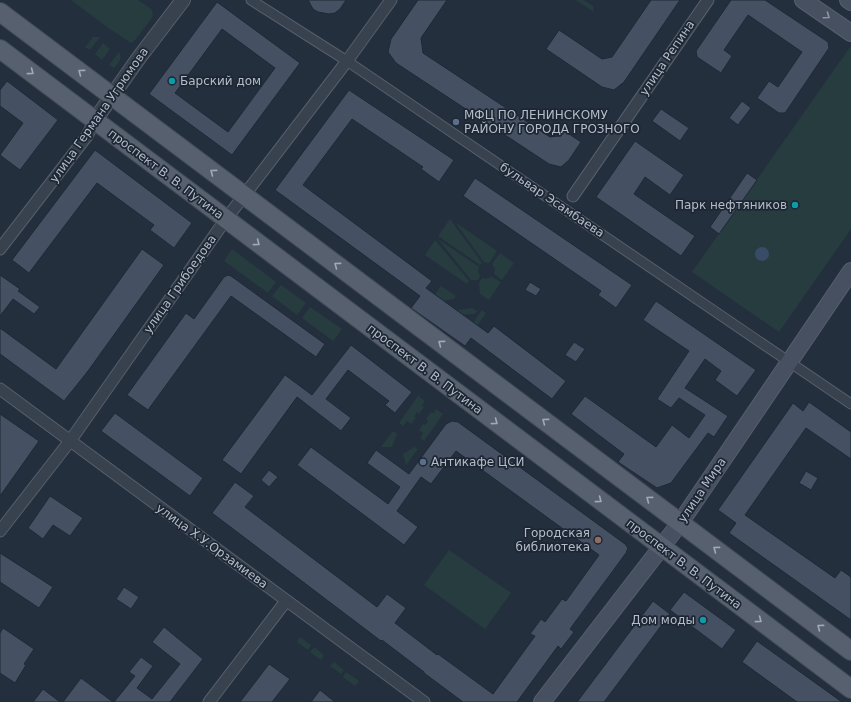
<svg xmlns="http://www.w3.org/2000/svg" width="851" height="702" viewBox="0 0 851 702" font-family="'DejaVu Sans',sans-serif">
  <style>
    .green { fill: #263c3f }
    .water { fill: #394c67 }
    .building { fill: #455162; stroke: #1f2835; fill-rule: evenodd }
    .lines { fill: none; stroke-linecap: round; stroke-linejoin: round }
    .pedestrian-casing { stroke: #565f6c; stroke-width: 11 }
    .minor-casing { stroke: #565f6c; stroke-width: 13 }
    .tertiary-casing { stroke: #565f6c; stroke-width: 16 }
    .secondary-casing { stroke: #565f6c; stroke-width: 18 }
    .primary-casing { stroke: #414a57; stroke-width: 20 }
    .pedestrian { stroke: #38414e; stroke-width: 9 }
    .minor { stroke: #38414e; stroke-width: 11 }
    .tertiary { stroke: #38414e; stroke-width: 14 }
    .secondary { stroke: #465061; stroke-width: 16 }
    .primary { stroke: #56606e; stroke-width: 18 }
    .oneway { stroke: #8e96a5 }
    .oneway2 { stroke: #a1aab7 }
    .culture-dot { fill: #0f9aa8; stroke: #1d2633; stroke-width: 1.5 }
    .service-dot { fill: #5c6f8a; stroke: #1d2633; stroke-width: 1.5 }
    .education-dot { fill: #8d6e63; stroke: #1d2633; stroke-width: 1.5 }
    .labels { text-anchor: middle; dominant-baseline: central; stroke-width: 3.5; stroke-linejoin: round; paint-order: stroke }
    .street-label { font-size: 12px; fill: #b4bcc9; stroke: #1d2633 }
    .poi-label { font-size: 12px; fill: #b4bcc9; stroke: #1d2633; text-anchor: start }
  </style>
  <rect width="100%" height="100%" fill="#242f3e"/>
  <!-- green -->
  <g class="green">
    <path d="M 71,0 L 138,0 L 151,9 L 153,13 L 152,18 L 135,40 L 131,43 L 107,27 Z"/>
    <path d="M 576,0 L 583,0 L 593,6 L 594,12 Z"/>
    <path d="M 93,37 L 100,37 L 90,50 L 85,47 Z"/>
    <path d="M 103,43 L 110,49 L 102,60 L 95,54 Z"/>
    <path d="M 850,47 L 851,48 L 851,229 L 779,332 L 692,272 Z"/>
    <path d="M 119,52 C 123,59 118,63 114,68 L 109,65 Z"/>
    <path d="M 450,219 L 482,263 L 480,265 L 438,236 Z"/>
    <path d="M 455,222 L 497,251 L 489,263 L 484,262 Z"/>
    <path d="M 438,239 L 479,267 L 478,270 L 480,277 L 477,280 L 471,280 Z"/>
    <path d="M 435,240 L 469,281 L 467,284 L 425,255 Z"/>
    <path d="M 232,249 L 276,282 L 268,293 L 224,261 Z"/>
    <path d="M 500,253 L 514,263 L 502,280 L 494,274 L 495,269 L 492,264 Z"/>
    <path d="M 492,277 L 501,282 L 489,300 L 480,294 L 479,283 L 482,278 L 486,279 Z"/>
    <path d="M 281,285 L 306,303 L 297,315 L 272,296 Z"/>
    <path d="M 441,286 L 456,296 L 454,299 L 429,303 Z"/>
    <path d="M 310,307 L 342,329 L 333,341 L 302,318 Z"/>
    <path d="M 472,308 L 477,311 L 475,314 L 455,315 L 458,310 Z"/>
    <path d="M 482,310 L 486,313 L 470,336 L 466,333 Z"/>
    <path d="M 418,396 L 425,401 L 422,405 L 424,407 L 419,414 L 417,412 L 414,416 L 416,418 L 411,424 L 407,421 L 403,426 L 399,423 Z"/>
    <path d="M 436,409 L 443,414 L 424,441 L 420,438 L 423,433 L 419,430 L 423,424 L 425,425 L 428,421 L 426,419 L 431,412 L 434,413 Z"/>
    <path d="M 393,431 L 397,434 L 392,447 L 381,447 Z"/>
    <path d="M 414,447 L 418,449 L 406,465 L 403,454 Z"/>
    <path d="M 449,550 L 511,593 L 485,629 L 424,585 Z"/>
    <path d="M 300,637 L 311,645 L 308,650 L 297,642 Z"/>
    <path d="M 314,647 L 324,655 L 321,660 L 310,652 Z"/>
    <path d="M 334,662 L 344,670 L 341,674 L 330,666 Z"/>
    <path d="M 346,672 L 359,681 L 355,686 L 343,677 Z"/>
  </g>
  <!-- water -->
  <circle class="water" cx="762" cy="254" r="7"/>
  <!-- building -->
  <g class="building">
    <path d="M 308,0 L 346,0 L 340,9 L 335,13 L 329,14 L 318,12 L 313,9 Z"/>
    <path d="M 418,0 L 447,0 L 421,38 L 423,53 L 550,137 L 559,136 L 563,130 L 581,142 L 569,160 L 561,167 L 549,164 L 396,63 L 388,52 L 391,39 Z"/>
    <path d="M 651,0 L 680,0 L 624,82 L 614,90 L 602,87 L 546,49 L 559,30 L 602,59 L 612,57 Z"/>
    <path d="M 731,0 L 765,0 L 828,42 L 829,48 L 785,113 L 779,113 L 757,98 L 769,81 L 778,87 L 802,52 L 748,15 L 724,50 L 732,56 L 721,73 L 697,57 L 696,51 Z"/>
    <path d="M 217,2 L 300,63 L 232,155 L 149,94 ZM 222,29 L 275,68 L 228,132 L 175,93 Z"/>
    <path d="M 7,81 L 58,120 L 20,170 L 0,155 L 23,123 L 0,106 L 0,90 Z"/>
    <path d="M 349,90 L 454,160 L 439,182 L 421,169 L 423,167 L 352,119 L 303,185 L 432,281 L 426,288 L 488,333 L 494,326 L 566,381 L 552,399 L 471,338 L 465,346 L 411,308 L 420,296 L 275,190 Z"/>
    <path d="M 742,101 L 751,108 L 738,125 L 729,118 Z"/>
    <path d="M 661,109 L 689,128 L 680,141 L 652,121 Z"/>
    <path d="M 635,141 L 684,175 L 670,195 L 645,177 L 634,194 L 695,236 L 681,256 L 596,197 Z"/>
    <path d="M 95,150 L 192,223 L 174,248 L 150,230 L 154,225 L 97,183 L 29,273 L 12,260 Z"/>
    <path d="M 747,173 L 757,180 L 719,234 L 710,227 Z"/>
    <path d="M 475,178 L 632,285 L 616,308 L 598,295 L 601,291 L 463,196 Z"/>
    <path d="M 142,249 L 164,265 L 88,371 L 64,401 L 0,354 L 0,328 L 56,369 Z"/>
    <path d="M 0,275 L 20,289 L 18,291 L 40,307 L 34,314 L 13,299 L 0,316 Z"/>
    <path d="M 228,275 L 231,276 L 325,344 L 316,357 L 231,296 L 148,410 L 127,395 L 186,313 L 194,319 L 224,277 Z"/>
    <path d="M 530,282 L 541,289 L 536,296 L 525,290 Z"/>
    <path d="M 656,301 L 756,370 L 737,396 L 715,380 L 721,371 L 705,359 L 685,388 L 728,416 L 714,437 L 708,433 L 671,483 L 657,488 L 618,462 L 624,454 L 571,414 L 585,396 L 656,447 L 672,425 L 689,438 L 705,415 L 679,398 L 671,408 L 657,399 L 689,351 L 643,320 Z"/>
    <path d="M 574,342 L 585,349 L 576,362 L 565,355 Z"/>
    <path d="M 351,345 L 412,392 L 395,413 L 385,405 L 389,401 L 348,370 L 326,399 L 351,418 L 341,431 L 297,397 L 241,474 L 222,460 L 285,375 L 312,395 Z"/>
    <path d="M 809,402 L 851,432 L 851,459 L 806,428 L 745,515 L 835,578 L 841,570 L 851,577 L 851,620 L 729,533 L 736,523 L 718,510 L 793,403 L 803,411 Z"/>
    <path d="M 115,413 L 203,478 L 190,496 L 101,431 Z"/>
    <path d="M 0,414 L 39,441 L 0,496 Z"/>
    <path d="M 452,421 L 458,422 L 625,544 L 628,548 L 626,553 L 570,629 L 574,632 L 561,649 L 558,646 L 517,702 L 463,702 L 424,673 L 424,672 L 382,640 L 381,641 L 212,513 L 235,482 L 254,496 L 245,507 L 377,607 L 387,594 L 406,608 L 395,623 L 437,655 L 438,654 L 493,694 L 535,636 L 530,634 L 541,619 L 545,622 L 562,599 L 566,601 L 599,555 L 456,451 L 431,484 L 421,477 L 397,511 L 418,527 L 404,545 L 297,465 L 311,447 L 388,504 L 400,487 L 367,463 L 376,450 L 409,474 L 446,424 Z"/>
    <path d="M 269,470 L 278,477 L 269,487 L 261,480 Z"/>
    <path d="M 806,471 L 818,478 L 811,490 L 799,483 Z"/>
    <path d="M 50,496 L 83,518 L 70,536 L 53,525 L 43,539 L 28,528 Z"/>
    <path d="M 0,553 L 53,587 L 39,608 L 0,582 Z"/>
    <path d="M 124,587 L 139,597 L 131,609 L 116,599 Z"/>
    <path d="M 684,592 L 736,630 L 722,649 L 670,610 Z"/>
    <path d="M 653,601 L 670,614 L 604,702 L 577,702 Z"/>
    <path d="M 164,627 L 203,659 L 170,702 L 114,702 L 135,676 L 129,672 L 141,657 L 153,666 L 137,688 L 152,699 L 180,664 L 152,642 Z"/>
    <path d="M 3,628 L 34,649 L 24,664 L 26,665 L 15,683 L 0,673 L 0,633 Z"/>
    <path d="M 757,641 L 842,702 L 797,702 L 742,662 Z"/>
    <path d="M 269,664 L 290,679 L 272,702 L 240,702 Z"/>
    <path d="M 81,678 L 113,702 L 63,702 Z"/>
    <path d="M 43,689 L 60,702 L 33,702 Z"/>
    <path d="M 320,690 L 335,702 L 311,702 Z"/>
  </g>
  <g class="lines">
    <!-- pedestrian casing -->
    <g class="pedestrian-casing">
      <path id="pedestrian" d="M 251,0 L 347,61 L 851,404"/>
    </g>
    <!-- minor casing -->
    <g class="minor-casing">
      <g id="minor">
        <path d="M 573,196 L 708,0"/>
        <path d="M 0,249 L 87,136 L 95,120"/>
        <path d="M 0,389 L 424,702"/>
        <path d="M 0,531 L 70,441 L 226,219 L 347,61 L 391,0"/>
        <path d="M 209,702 L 286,601"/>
      </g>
    </g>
    <!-- tertiary casing -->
    <g class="tertiary-casing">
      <path id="tertiary" d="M 95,120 L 138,59 L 183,0"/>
    </g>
    <!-- secondary casing -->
    <g class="secondary-casing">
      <g id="secondary">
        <path d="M 803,0 L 851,33"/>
        <path d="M 848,0 L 851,2"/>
        <path d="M 542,702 L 680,523 L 851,271"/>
      </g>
    </g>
    <!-- primary casing -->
    <g class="primary-casing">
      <g id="primary">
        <path d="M 0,12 L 851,651"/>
        <path d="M 0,49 L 851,689"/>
      </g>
    </g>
    <!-- pedestrian -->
    <use href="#pedestrian" class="pedestrian"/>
    <!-- minor -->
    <use href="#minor" class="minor"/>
    <!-- tertiary -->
    <use href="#tertiary" class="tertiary"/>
    <!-- secondary -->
    <use href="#secondary" class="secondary"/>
    <!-- primary -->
    <use href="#primary" class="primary"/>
  </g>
  <!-- one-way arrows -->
  <defs><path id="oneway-chevron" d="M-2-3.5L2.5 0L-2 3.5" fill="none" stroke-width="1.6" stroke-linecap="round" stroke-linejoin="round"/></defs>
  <use class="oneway" href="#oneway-chevron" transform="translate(827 16) rotate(35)"/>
  <g class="oneway2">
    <use href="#oneway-chevron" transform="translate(31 72) rotate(37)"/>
    <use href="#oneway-chevron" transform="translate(81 72) rotate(-143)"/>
    <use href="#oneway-chevron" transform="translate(213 172) rotate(-143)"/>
    <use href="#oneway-chevron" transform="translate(257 243) rotate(37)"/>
    <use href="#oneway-chevron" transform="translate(337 265) rotate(-143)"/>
    <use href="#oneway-chevron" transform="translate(441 343) rotate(-143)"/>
    <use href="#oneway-chevron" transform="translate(545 421) rotate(-143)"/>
    <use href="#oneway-chevron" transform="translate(495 422) rotate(37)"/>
    <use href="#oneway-chevron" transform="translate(649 499) rotate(-143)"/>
    <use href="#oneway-chevron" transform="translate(599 500) rotate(37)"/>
    <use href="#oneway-chevron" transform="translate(716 549) rotate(-143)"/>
    <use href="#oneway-chevron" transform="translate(759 620) rotate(37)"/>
    <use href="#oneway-chevron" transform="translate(820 627) rotate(-143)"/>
  </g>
  <!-- markers -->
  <g class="culture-dot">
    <circle cx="172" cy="81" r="4"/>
    <circle cx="795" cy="205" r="4"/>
    <circle cx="703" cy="620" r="4"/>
  </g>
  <g class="service-dot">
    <circle cx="456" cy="122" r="4"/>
    <circle cx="423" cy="462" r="4"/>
  </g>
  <circle class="education-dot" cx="598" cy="540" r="4"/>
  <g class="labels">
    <!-- street labels -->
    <g class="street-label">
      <text transform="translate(667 58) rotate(-56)">улица Репина</text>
      <text transform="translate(99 115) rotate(-55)">улица Германа Угрюмова</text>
      <text transform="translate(166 174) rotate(37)">проспект В. В. Путина</text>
      <text transform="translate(552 200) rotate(34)">бульвар Эсамбаева</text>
      <text transform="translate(180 284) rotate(-55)">улица Грибоедова</text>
      <text transform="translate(425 369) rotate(37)">проспект В. В. Путина</text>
      <text transform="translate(702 490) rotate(-56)">улица Мира</text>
      <text transform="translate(212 546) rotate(36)">улица Х.У.Орзамиева</text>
      <text transform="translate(684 564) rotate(37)">проспект В. В. Путина</text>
    </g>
    <!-- poi labels -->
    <g class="poi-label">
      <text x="180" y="81">Барский дом</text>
      <text x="464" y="115">МФЦ ПО ЛЕНИНСКОМУ<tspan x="464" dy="14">РАЙОНУ ГОРОДА ГРОЗНОГО</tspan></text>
      <text x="787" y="205" text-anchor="end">Парк нефтяников</text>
      <text x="431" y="462">Антикафе ЦСИ</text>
      <text x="590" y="533" text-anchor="end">Городская<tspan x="590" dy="14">библиотека</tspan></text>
      <text x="695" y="620" text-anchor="end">Дом моды</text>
    </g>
  </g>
</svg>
